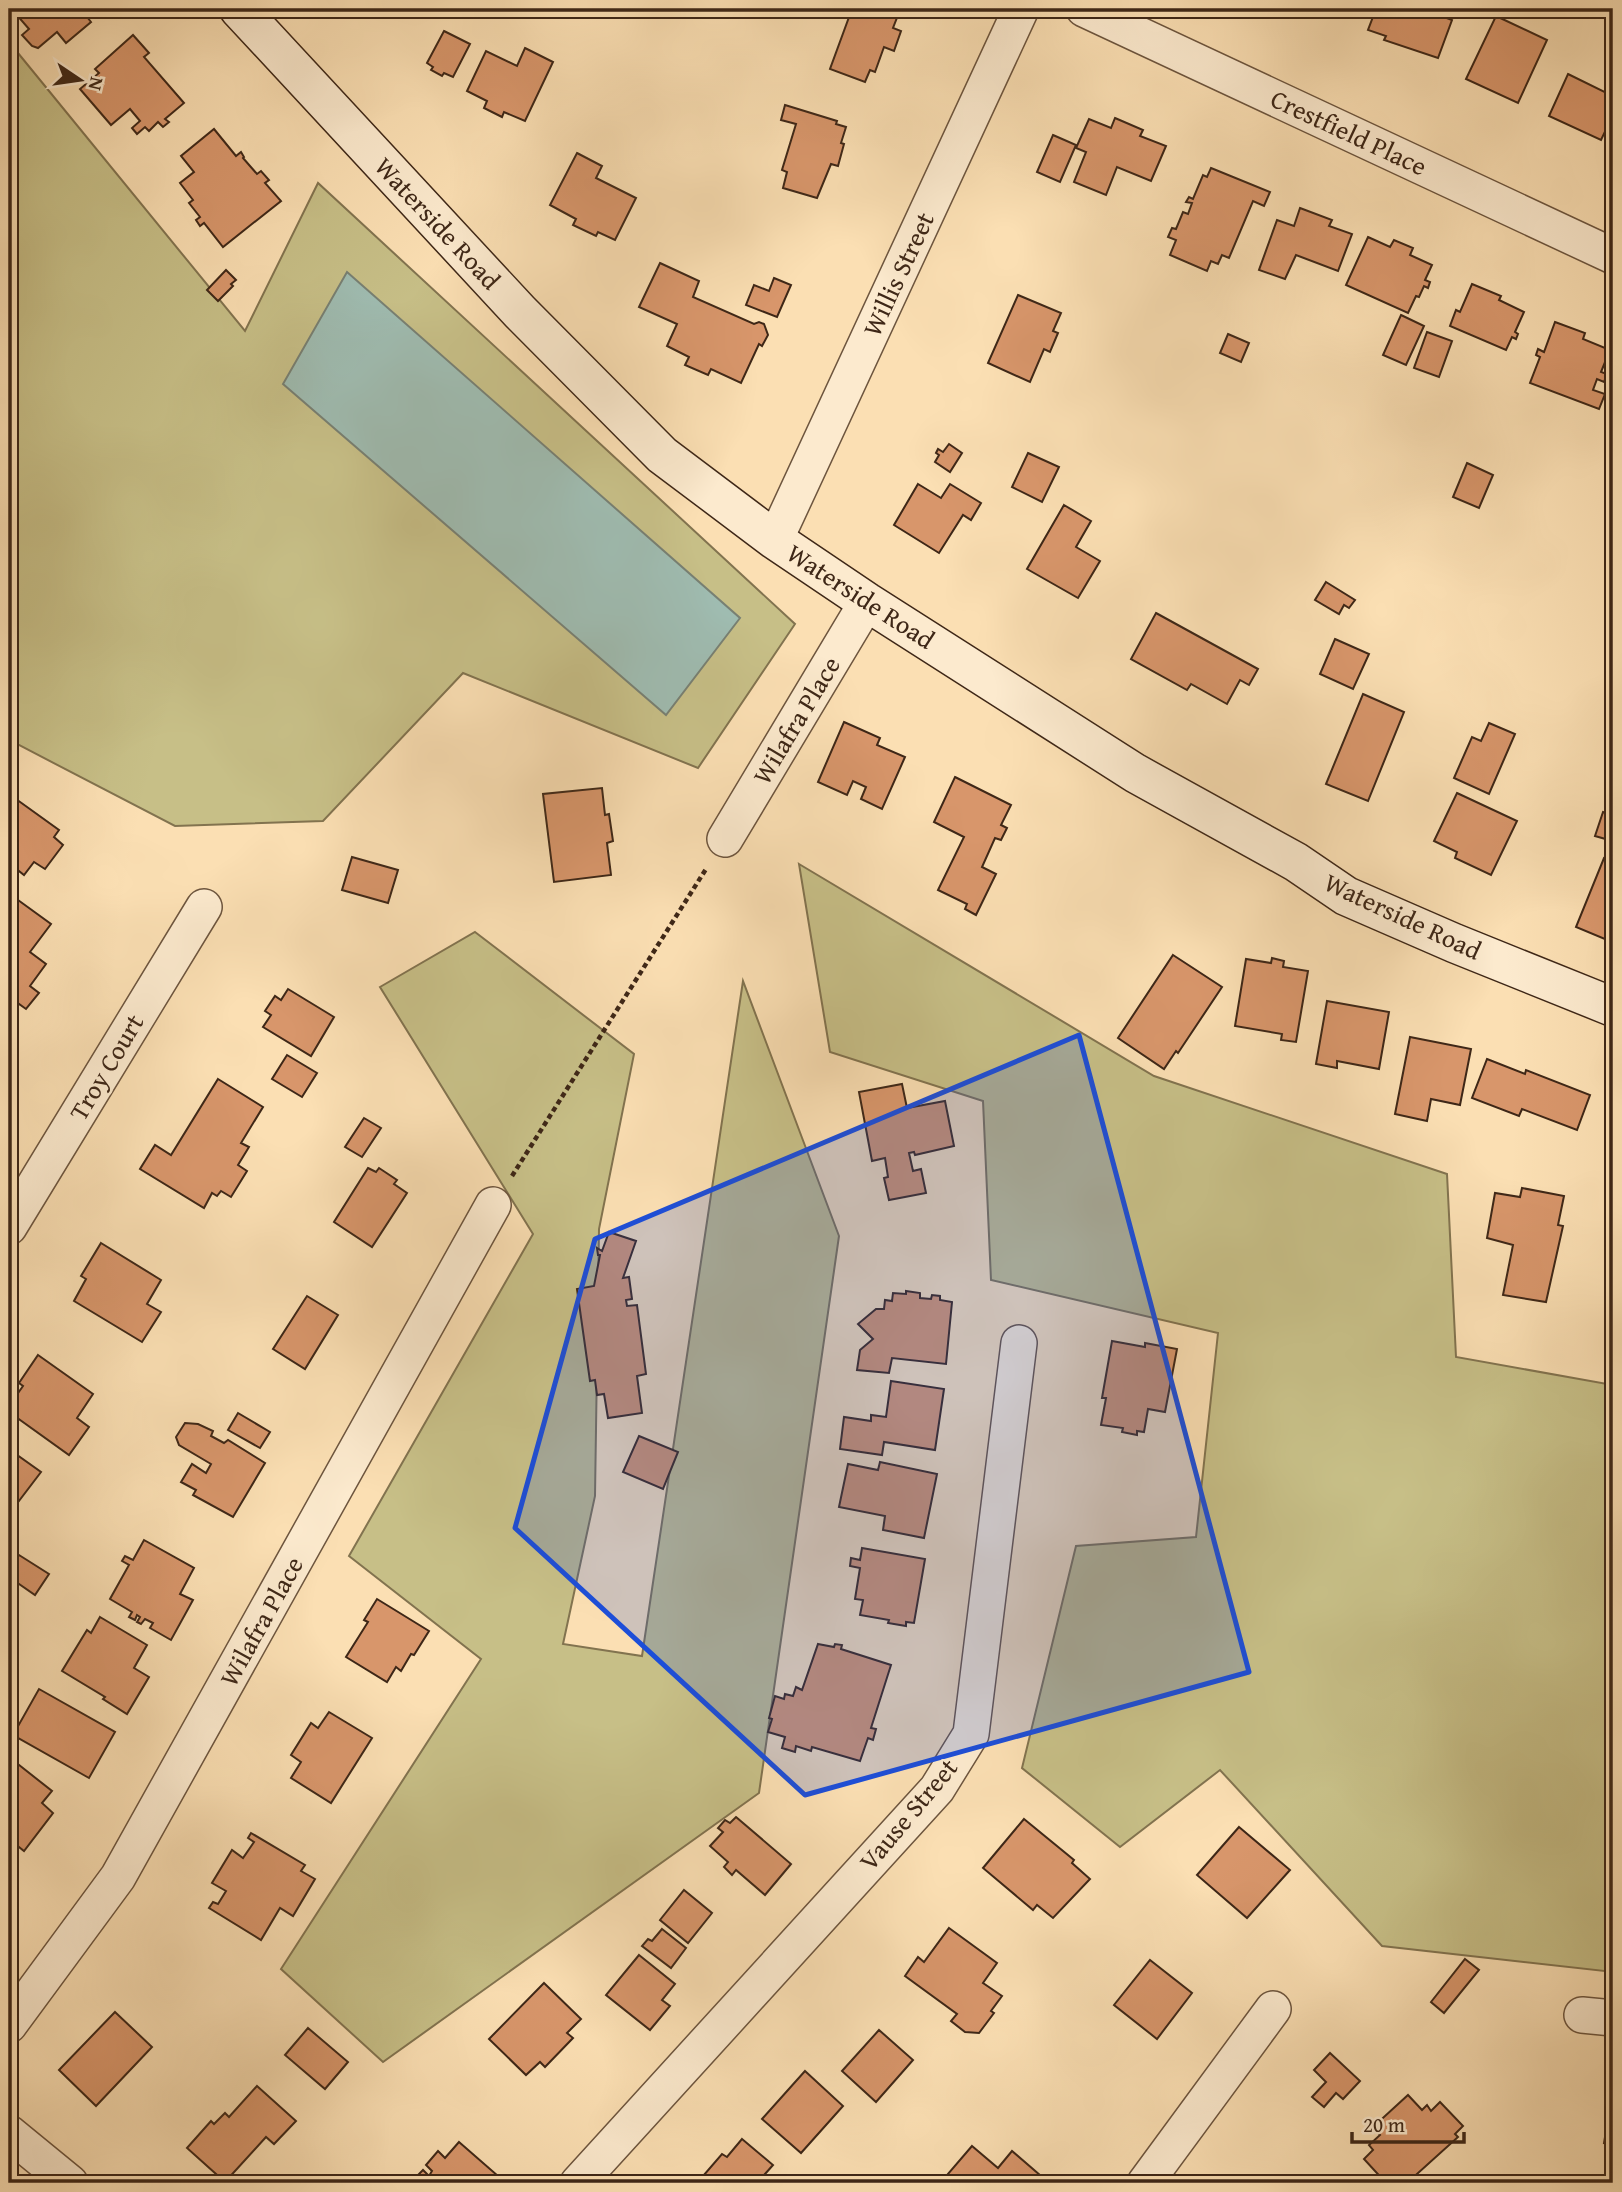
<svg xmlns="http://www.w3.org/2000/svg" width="1622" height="2192" viewBox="0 0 1622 2192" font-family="'Gentium Book Plus',serif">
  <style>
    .green { fill: #c7bf87; stroke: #82734f; stroke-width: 2 }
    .water { fill: #9fbcb1; stroke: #788073; stroke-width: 2 }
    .building { fill: #d8966b; stroke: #3e2717; stroke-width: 2 }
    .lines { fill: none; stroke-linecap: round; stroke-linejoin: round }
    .minor-casing { stroke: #6d553e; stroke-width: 38 }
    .secondary-casing { stroke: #3e2717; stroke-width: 41 }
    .path { stroke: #3e2717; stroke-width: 4.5; stroke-dasharray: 5 3.5; stroke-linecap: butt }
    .minor { stroke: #fceace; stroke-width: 35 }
    .secondary { stroke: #fceace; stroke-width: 38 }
    .marked { fill: #1d4ed8; fill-opacity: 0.2; stroke: #1d4ed8; stroke-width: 5; stroke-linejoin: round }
    .labels { text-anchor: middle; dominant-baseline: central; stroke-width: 5; stroke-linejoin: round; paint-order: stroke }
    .street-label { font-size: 26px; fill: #3e2717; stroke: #fceace }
  </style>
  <rect width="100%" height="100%" fill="#fbdfb3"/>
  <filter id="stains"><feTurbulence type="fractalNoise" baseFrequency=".00286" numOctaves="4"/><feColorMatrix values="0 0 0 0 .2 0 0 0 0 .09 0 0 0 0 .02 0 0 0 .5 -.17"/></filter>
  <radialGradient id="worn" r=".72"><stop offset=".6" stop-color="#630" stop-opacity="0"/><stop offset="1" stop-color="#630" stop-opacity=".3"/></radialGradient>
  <!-- green -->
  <g class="green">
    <path d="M 9,42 L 245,331 L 318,183 L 795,624 L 698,768 L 463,673 L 323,821 L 175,826 L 17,744 L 9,475 Z"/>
    <path d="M 799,864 L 1154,1076 L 1447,1174 L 1456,1357 L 1613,1385 L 1613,1972 L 1382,1946 L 1220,1770 L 1120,1847 L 1022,1768 L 1076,1546 L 1196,1537 L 1218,1333 L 991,1280 L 983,1101 L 830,1052 Z"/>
    <path d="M 475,932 L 634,1054 L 599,1229 L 595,1496 L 563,1644 L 642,1656 L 743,981 L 839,1236 L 759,1793 L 383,2062 L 281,1969 L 481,1659 L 349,1556 L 533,1234 L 380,987 Z"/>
  </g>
  <!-- water -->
  <path class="water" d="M 347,272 L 740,618 L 666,715 L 283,384 Z"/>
  <!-- building -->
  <g class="building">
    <path d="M 20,9 L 87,9 L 84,13 L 91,22 L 66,43 L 57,32 L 38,48 L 32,46 L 22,35 L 29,29 L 15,13 Z"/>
    <path d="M 852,9 L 900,10 L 893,28 L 901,31 L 894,51 L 884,47 L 875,72 L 870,70 L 865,82 L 830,69 Z"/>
    <path d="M 1376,9 L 1423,9 L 1452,20 L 1438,58 L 1384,40 L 1386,36 L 1368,30 Z"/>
    <path d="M 1496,16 L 1547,40 L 1518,103 L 1466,79 Z"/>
    <path d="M 444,31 L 470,44 L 453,77 L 444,73 L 442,76 L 431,70 L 433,67 L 427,63 Z"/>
    <path d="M 133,35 L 149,53 L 144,57 L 184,103 L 165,119 L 169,122 L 163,127 L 158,122 L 149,131 L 145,127 L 137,134 L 132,128 L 140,121 L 130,109 L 111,125 L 80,89 L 99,73 L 95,69 Z"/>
    <path d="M 525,48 L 553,62 L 525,121 L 504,112 L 502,117 L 484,108 L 487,101 L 467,91 L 486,51 L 517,66 Z"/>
    <path d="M 1568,74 L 1613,96 L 1613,115 L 1601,140 L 1549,116 Z"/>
    <path d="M 785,105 L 837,121 L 836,124 L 846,127 L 841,143 L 844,144 L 838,166 L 831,164 L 817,198 L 783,188 L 787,172 L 782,170 L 796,124 L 781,120 Z"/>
    <path d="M 1115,118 L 1143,130 L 1140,136 L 1166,146 L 1151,181 L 1117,167 L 1106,195 L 1074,182 L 1086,152 L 1076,148 L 1089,119 L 1111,128 Z"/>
    <path d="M 214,129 L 236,156 L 241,152 L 244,157 L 243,158 L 257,174 L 261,171 L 269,180 L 265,183 L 281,201 L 223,247 L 204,223 L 200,226 L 196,220 L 200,217 L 189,203 L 193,200 L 180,183 L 194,172 L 181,156 Z"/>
    <path d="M 1053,135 L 1076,145 L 1060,182 L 1037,172 Z"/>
    <path d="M 577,153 L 602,166 L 596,178 L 636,198 L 615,240 L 598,232 L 596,236 L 573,225 L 576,219 L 550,205 Z"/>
    <path d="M 1211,168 L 1270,192 L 1264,206 L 1253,201 L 1229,258 L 1222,255 L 1218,264 L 1211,261 L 1207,271 L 1170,255 L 1176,240 L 1168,237 L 1172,228 L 1176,229 L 1183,212 L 1188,214 L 1192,203 L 1186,202 L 1189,197 L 1193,199 L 1203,175 L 1207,177 Z"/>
    <path d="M 1300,208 L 1332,220 L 1329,226 L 1352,234 L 1338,271 L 1296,255 L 1285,279 L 1259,270 L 1277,220 L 1294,226 Z"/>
    <path d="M 1368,237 L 1390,247 L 1394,240 L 1413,248 L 1410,255 L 1432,265 L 1425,280 L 1430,282 L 1428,288 L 1424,286 L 1419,297 L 1416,296 L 1408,313 L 1346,285 Z"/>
    <path d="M 660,263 L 699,281 L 693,297 L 754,324 L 759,322 L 764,324 L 768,335 L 762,346 L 759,344 L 741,383 L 711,369 L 708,375 L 685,365 L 689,357 L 667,346 L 677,324 L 639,307 Z"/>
    <path d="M 226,270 L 236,280 L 231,284 L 233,286 L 218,301 L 207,290 Z"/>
    <path d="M 774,278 L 791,285 L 777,317 L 746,305 L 754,285 L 769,291 Z"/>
    <path d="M 1472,284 L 1501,296 L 1499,300 L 1524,312 L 1515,332 L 1518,334 L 1516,339 L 1512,337 L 1506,350 L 1450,326 L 1456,310 L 1460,312 Z"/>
    <path d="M 1018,295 L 1061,313 L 1053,331 L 1058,333 L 1050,352 L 1044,349 L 1030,382 L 988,363 Z"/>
    <path d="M 1401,315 L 1424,326 L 1406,365 L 1383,355 Z"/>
    <path d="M 1555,322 L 1585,333 L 1583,339 L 1610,350 L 1601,372 L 1607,374 L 1604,382 L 1597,379 L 1593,390 L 1605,394 L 1599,409 L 1530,383 L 1540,357 L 1536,355 L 1538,349 L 1544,352 Z"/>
    <path d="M 1427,332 L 1452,341 L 1439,377 L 1414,368 Z"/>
    <path d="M 1228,334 L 1249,343 L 1241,362 L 1220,353 Z"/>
    <path d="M 949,444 L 962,453 L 950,472 L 935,462 L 939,455 L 936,453 L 938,449 L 943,452 Z"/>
    <path d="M 1028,453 L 1059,467 L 1042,502 L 1012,487 Z"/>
    <path d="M 1467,463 L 1493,475 L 1479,508 L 1453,497 Z"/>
    <path d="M 918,484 L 941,498 L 950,484 L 981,503 L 971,520 L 963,515 L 939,553 L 894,525 Z"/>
    <path d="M 1064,505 L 1091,521 L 1076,547 L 1100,561 L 1078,598 L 1027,569 Z"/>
    <path d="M 1326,582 L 1355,600 L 1349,608 L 1344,605 L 1339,614 L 1315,600 Z"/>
    <path d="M 1156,613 L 1258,669 L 1249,685 L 1240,680 L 1227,704 L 1191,684 L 1187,690 L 1131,659 Z"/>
    <path d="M 1335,639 L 1369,654 L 1353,689 L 1320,674 Z"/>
    <path d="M 1363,694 L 1404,712 L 1368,801 L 1326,784 Z"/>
    <path d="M 844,722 L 880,738 L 877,745 L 905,757 L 882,809 L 861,799 L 866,787 L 853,781 L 847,795 L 818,782 Z"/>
    <path d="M 1489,723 L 1515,734 L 1489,794 L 1454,778 L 1472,737 L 1481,741 Z"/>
    <path d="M 955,777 L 1011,805 L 1001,825 L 1007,828 L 1001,840 L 995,838 L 982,867 L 996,874 L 976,915 L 965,909 L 967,904 L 938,890 L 964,837 L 934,822 Z"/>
    <path d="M 602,788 L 605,815 L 609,814 L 613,841 L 607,843 L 611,875 L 554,882 L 543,794 Z"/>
    <path d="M 1457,793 L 1517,821 L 1491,875 L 1455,858 L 1457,852 L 1434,841 Z"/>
    <path d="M 9,794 L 59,830 L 54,837 L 63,845 L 45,869 L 34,862 L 24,875 L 9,863 L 9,855 L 12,851 L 9,849 Z"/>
    <path d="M 1603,812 L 1613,816 L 1613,826 L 1609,840 L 1595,836 Z"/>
    <path d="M 352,857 L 398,870 L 388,903 L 342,890 Z"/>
    <path d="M 1604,858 L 1613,861 L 1612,942 L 1576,927 Z"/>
    <path d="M 18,900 L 51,924 L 30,952 L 46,964 L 30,986 L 39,993 L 26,1009 L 19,1004 L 9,1018 L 9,912 Z"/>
    <path d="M 1173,955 L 1222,987 L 1178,1053 L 1176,1051 L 1164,1069 L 1118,1038 Z"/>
    <path d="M 1272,958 L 1284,961 L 1283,967 L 1308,971 L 1296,1042 L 1281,1040 L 1282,1034 L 1235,1026 L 1246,959 L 1271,963 Z"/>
    <path d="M 288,989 L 334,1017 L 311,1056 L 263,1027 L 271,1015 L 265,1011 L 275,996 L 281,1000 Z"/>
    <path d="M 1327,1001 L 1389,1012 L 1379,1069 L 1337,1061 L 1337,1068 L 1316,1064 Z"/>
    <path d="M 1410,1037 L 1471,1049 L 1460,1105 L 1431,1099 L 1427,1121 L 1395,1114 Z"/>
    <path d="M 287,1055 L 317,1073 L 302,1097 L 272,1079 Z"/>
    <path d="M 1487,1059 L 1525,1074 L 1526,1070 L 1590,1095 L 1577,1130 L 1522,1109 L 1519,1116 L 1472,1098 Z"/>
    <path d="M 218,1079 L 263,1107 L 241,1143 L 249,1147 L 238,1165 L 247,1171 L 231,1197 L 221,1191 L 217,1196 L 212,1193 L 204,1208 L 140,1169 L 155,1145 L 171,1155 Z"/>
    <path d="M 902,1084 L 907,1108 L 945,1101 L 954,1146 L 915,1155 L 914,1152 L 909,1153 L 913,1171 L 921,1169 L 926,1193 L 889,1200 L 884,1178 L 888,1177 L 885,1158 L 872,1161 L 859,1092 Z"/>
    <path d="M 364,1118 L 381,1128 L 362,1157 L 345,1147 Z"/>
    <path d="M 368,1168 L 376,1172 L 379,1168 L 397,1180 L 394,1184 L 407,1193 L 372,1247 L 334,1222 Z"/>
    <path d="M 1522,1188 L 1564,1196 L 1558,1225 L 1563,1226 L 1546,1302 L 1503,1295 L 1513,1245 L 1487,1238 L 1495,1193 L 1520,1197 Z"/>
    <path d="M 609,1232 L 636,1241 L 623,1278 L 629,1277 L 632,1299 L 626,1300 L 627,1306 L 637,1305 L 646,1374 L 637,1376 L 642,1413 L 608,1418 L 604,1394 L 597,1395 L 595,1380 L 590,1381 L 577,1289 L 594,1286 L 600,1255 L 598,1255 L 597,1248 L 602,1251 Z"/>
    <path d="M 101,1243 L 161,1280 L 147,1304 L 161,1312 L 142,1342 L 74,1301 L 86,1279 L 81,1276 Z"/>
    <path d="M 906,1291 L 920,1293 L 920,1298 L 931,1299 L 932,1295 L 940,1296 L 940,1300 L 952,1302 L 946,1364 L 892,1358 L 889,1373 L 857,1370 L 860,1350 L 873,1339 L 858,1324 L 876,1309 L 884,1309 L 885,1300 L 892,1301 L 893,1293 L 906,1294 Z"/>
    <path d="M 307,1296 L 338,1315 L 305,1369 L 273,1349 Z"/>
    <path d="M 1112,1341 L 1145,1347 L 1145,1343 L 1177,1349 L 1165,1412 L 1148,1409 L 1144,1432 L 1137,1431 L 1137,1435 L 1122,1432 L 1123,1428 L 1101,1425 L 1106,1398 L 1102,1398 Z"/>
    <path d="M 38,1355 L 93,1394 L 77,1418 L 89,1427 L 69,1455 L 9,1412 L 9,1406 L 23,1386 L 19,1383 Z"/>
    <path d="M 891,1381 L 944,1389 L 935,1450 L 884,1442 L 882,1455 L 840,1449 L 844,1417 L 871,1421 L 871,1415 L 886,1417 Z"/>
    <path d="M 238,1413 L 270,1432 L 260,1448 L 228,1430 Z"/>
    <path d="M 185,1423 L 198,1424 L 213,1431 L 211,1436 L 224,1443 L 228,1440 L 265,1463 L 233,1517 L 193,1495 L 196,1490 L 181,1482 L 192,1464 L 206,1473 L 211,1464 L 179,1445 L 176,1437 Z"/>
    <path d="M 639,1436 L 678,1452 L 663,1489 L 623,1472 Z"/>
    <path d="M 10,1443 L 16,1448 L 13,1452 L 41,1472 L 9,1514 Z"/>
    <path d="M 880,1462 L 937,1474 L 924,1538 L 883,1530 L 885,1516 L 839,1507 L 848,1464 L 878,1470 Z"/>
    <path d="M 144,1540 L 194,1568 L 180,1594 L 193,1600 L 171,1640 L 150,1628 L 153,1623 L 145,1619 L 141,1624 L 137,1622 L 140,1617 L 137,1615 L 135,1620 L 129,1617 L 132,1612 L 110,1599 L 129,1565 L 122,1561 L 125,1556 L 133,1560 Z"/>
    <path d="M 862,1548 L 925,1559 L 914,1623 L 906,1622 L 906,1626 L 888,1623 L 889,1620 L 860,1615 L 863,1600 L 855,1599 L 860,1568 L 850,1566 L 851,1558 L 860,1560 Z"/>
    <path d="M 19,1555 L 49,1574 L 35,1595 L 9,1577 L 9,1570 Z"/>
    <path d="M 377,1599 L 429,1631 L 414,1655 L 411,1654 L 401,1671 L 396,1667 L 387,1682 L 346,1657 L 368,1622 L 364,1620 Z"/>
    <path d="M 100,1617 L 147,1645 L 134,1668 L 149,1677 L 127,1714 L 103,1699 L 105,1697 L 62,1671 L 87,1630 L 91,1633 Z"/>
    <path d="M 818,1644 L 834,1647 L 835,1644 L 842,1645 L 841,1649 L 891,1665 L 871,1728 L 876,1729 L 873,1740 L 868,1738 L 860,1761 L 812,1747 L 811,1751 L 796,1746 L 795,1752 L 782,1748 L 785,1737 L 768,1732 L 772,1719 L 769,1718 L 775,1696 L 784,1699 L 785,1694 L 793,1696 L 796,1687 L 802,1690 Z"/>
    <path d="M 39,1689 L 115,1732 L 89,1778 L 13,1735 Z"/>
    <path d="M 329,1712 L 372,1738 L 331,1803 L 291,1778 L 301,1762 L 291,1755 L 311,1723 L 318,1728 Z"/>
    <path d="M 9,1757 L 52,1791 L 42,1803 L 53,1813 L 24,1851 L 9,1839 Z"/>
    <path d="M 736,1817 L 791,1864 L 765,1895 L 736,1870 L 732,1875 L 724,1867 L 728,1862 L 710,1846 L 723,1832 L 718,1828 L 725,1820 L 730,1823 Z"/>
    <path d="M 1024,1819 L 1074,1860 L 1072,1863 L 1090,1879 L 1053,1918 L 1037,1905 L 1033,1910 L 983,1868 Z"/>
    <path d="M 1239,1827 L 1290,1870 L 1247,1918 L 1197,1875 Z"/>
    <path d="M 251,1833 L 305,1865 L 301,1871 L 315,1879 L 293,1916 L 280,1908 L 261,1940 L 209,1908 L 213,1902 L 218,1904 L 226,1891 L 212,1883 L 232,1850 L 243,1858 L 254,1842 L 248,1838 Z"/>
    <path d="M 684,1890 L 712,1913 L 688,1943 L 660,1920 Z"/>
    <path d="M 949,1928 L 997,1963 L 983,1983 L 1002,1996 L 991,2011 L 994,2013 L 979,2033 L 965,2032 L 951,2021 L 957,2014 L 905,1976 L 918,1957 L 924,1962 Z"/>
    <path d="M 662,1929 L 686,1948 L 671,1968 L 642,1946 L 648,1939 L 652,1941 Z"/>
    <path d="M 639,1955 L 675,1984 L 662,2000 L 670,2006 L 650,2030 L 606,1995 Z"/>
    <path d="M 1465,1959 L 1479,1970 L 1444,2013 L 1431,2002 Z"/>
    <path d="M 1150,1960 L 1192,1993 L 1157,2039 L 1114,2005 Z"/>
    <path d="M 544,1983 L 581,2019 L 567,2033 L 573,2038 L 545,2067 L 540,2062 L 526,2075 L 489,2039 Z"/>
    <path d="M 115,2012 L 152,2047 L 96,2106 L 59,2070 Z"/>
    <path d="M 308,2028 L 348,2062 L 325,2089 L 285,2055 Z"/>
    <path d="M 879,2030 L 913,2060 L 876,2102 L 842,2071 Z"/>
    <path d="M 1330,2053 L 1360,2081 L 1343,2099 L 1336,2093 L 1324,2107 L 1312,2097 L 1326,2082 L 1314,2070 Z"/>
    <path d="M 805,2071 L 843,2106 L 801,2153 L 762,2119 Z"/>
    <path d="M 257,2086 L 296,2121 L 274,2144 L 266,2137 L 225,2182 L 187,2148 L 211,2121 L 214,2124 L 225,2113 L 229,2117 Z"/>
    <path d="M 1408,2095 L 1422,2110 L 1427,2105 L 1431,2111 L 1440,2102 L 1463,2126 L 1455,2134 L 1458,2137 L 1407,2183 L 1386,2183 L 1364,2159 L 1373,2150 L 1369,2145 L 1380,2135 L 1373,2127 Z"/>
    <path d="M 1608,2119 L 1613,2120 L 1613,2144 L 1604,2143 Z"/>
    <path d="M 742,2139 L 773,2165 L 757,2183 L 697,2183 L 722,2154 L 727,2157 Z"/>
    <path d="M 459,2142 L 498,2176 L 491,2183 L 422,2183 L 417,2176 L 423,2170 L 429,2176 L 432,2171 L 426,2165 L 438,2151 L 445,2158 Z"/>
    <path d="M 972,2146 L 998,2168 L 1012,2151 L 1048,2182 L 957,2183 L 947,2175 Z"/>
  </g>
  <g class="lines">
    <!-- minor casing -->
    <g class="minor-casing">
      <g id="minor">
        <path d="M 1084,9 L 1613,256"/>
        <path d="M 775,540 L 1021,9"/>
        <path d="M 725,839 L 867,602"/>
        <path d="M 9,1227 L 204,907"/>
        <path d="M 1582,2015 L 1613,2018"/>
        <path d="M 9,2025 L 118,1877 L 493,1205"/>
        <path d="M 9,2133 L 70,2183"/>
        <path d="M 578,2183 L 937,1789 L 971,1734 L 1019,1343"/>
        <path d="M 1145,2183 L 1273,2009"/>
      </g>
    </g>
    <!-- secondary casing -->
    <g class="secondary-casing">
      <path id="secondary" d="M 239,9 L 520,312 L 662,455 L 775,540 L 867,602 L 1135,773 L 1296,862 L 1346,896 L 1454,943 L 1613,1007"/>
    </g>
    <!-- path -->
    <path class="path" d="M 512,1176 L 706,869"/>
    <!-- minor -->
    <use href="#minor" class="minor"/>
    <!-- secondary -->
    <use href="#secondary" class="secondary"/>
  </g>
  <!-- marked area -->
  <path class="marked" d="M 1079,1035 L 1249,1672 L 805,1795 L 515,1528 L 595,1239 Z"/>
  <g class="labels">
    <!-- street labels -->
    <g class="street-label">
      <text transform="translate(1349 132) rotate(25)">Crestfield Place</text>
      <text transform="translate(438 223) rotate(47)">Waterside Road</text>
      <text transform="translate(898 274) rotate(-65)">Willis Street</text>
      <text transform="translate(861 596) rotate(33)">Waterside Road</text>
      <text transform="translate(796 720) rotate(-59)">Wilafra Place</text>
      <text transform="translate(1403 916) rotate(25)">Waterside Road</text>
      <text transform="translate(106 1067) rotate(-59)">Troy Court</text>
      <text transform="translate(261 1621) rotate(-61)">Wilafra Place</text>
      <text transform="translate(908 1814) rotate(-50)">Vause Street</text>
    </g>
  </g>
  <!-- margin -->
  <rect width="1622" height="2192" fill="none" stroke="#fbdfb3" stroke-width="35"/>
  <rect x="10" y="10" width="1601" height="2171" fill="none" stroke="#3e2717" stroke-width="3.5"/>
  <rect x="18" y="18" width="1587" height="2157" fill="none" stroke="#3e2717" stroke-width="2"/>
  <!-- north arrow -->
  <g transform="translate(80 80) rotate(103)" stroke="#fceace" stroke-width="5" paint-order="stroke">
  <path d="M0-5L12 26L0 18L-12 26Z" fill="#3e2717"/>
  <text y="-10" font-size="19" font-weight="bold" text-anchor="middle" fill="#3e2717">N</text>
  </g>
  <!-- scale -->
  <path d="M1352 2132v10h112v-10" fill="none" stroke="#3e2717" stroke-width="3.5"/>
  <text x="1363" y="2132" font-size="21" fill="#3e2717" stroke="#fceace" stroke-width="5" paint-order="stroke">20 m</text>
  <rect width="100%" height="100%" filter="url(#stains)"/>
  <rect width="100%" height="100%" fill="url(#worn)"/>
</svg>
